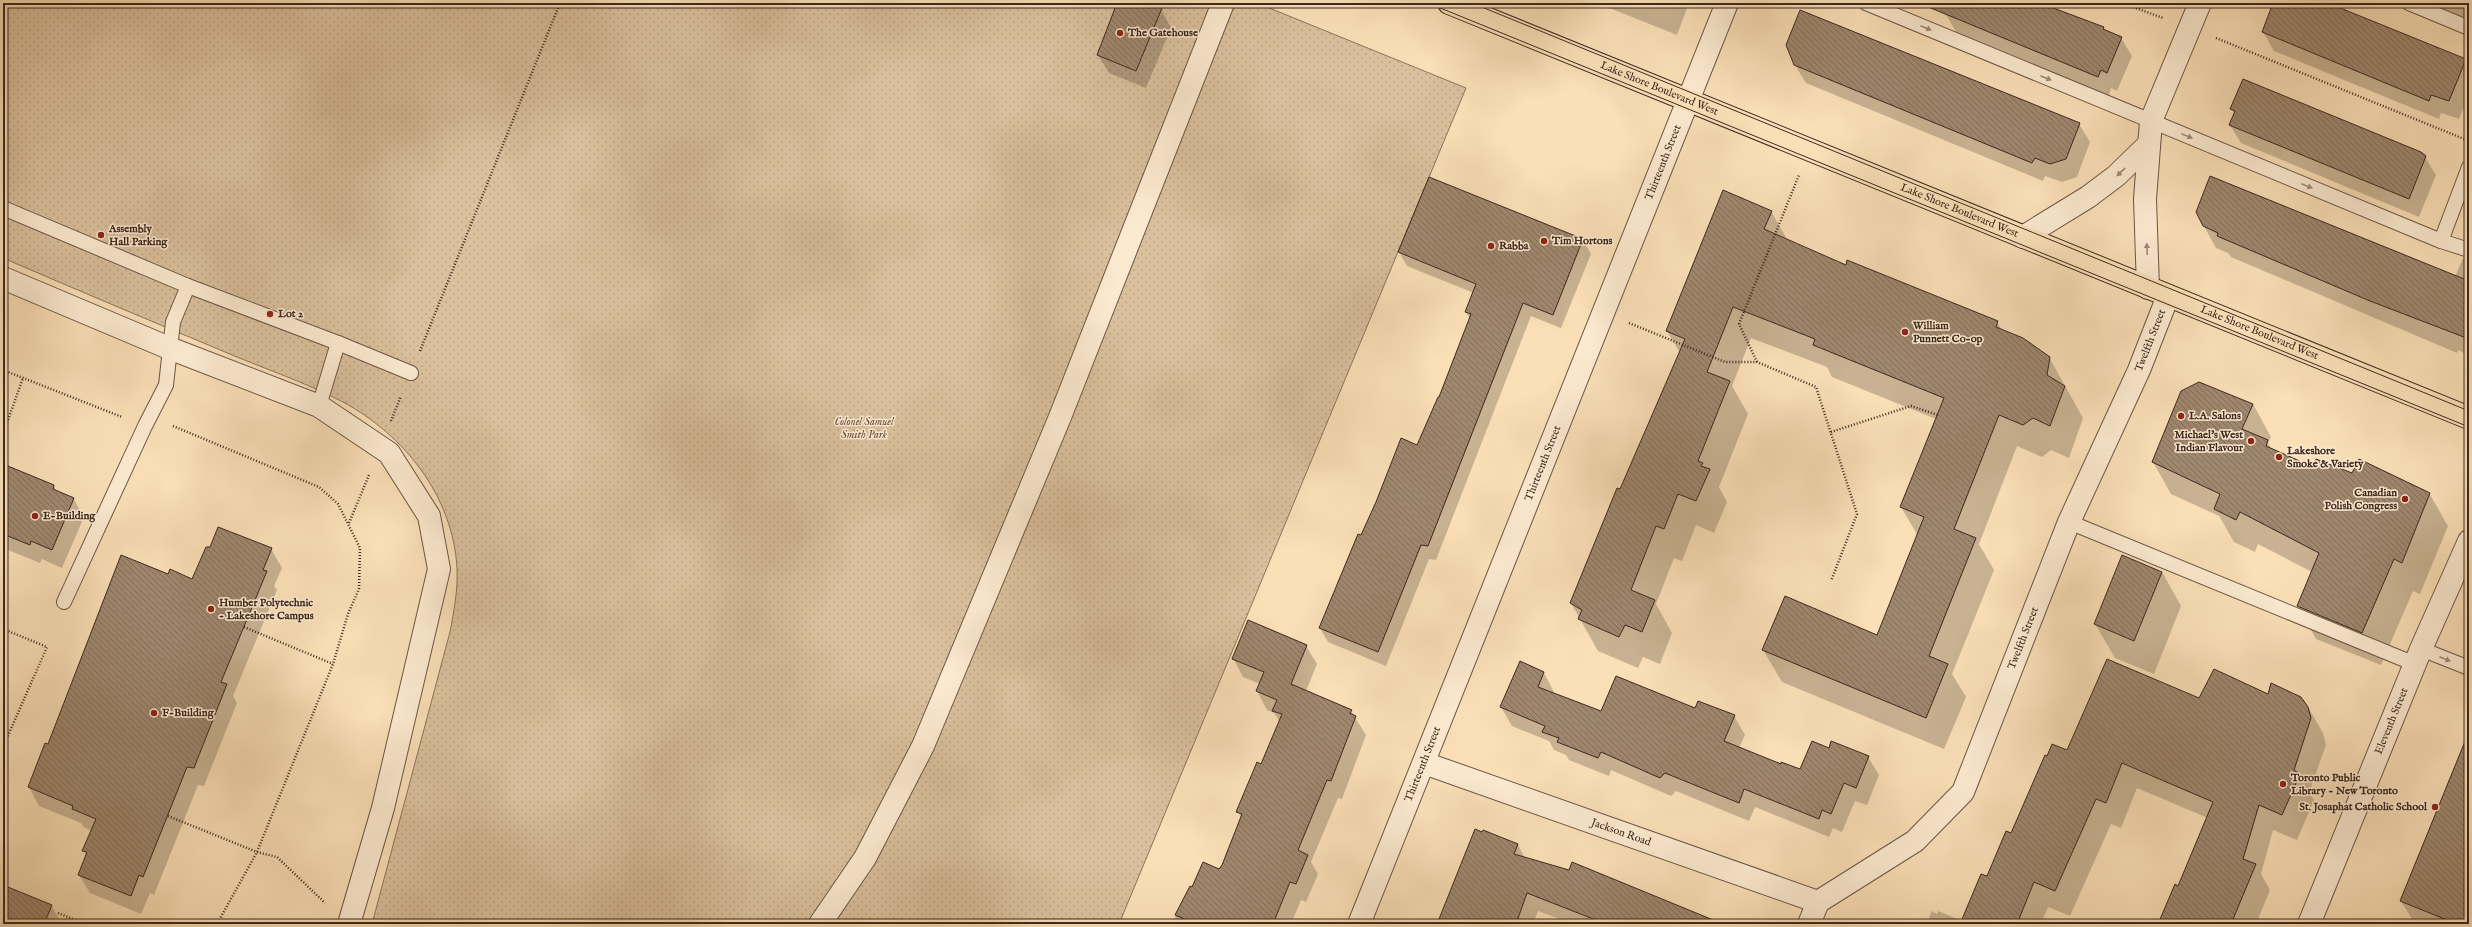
<svg xmlns="http://www.w3.org/2000/svg" width="2472" height="927" viewBox="0 0 2472 927" font-family="'IM FELL English',serif">
  <style>
    .park { fill: url(#park-dots); stroke: #8c745e }
    .shadow { fill: #0003 }
    .building { fill: url(#building-back-hatch); stroke: #3d281f }
    .lines { fill: none; stroke-linecap: round; stroke-linejoin: round }
    .lane-casing { stroke: #6c5645; stroke-width: 16 }
    .street-casing { stroke: #6c5645; stroke-width: 24 }
    .primary-casing { stroke: #3d281f; stroke-width: 24 }
    .path { stroke: #3d281f; stroke-width: 2.5; stroke-dasharray: 1 2; stroke-linecap: butt }
    .lane { stroke: #fcead0; stroke-width: 14 }
    .street { stroke: #fcead0; stroke-width: 22 }
    .primary { stroke: #fadfb7; stroke-width: 22 }
    .tram { stroke: #3d281f; stroke-width: 1 }
    .oneway { fill: #9c8978 }
    .poi-dot { fill: #8f2418; stroke: #fcead0; stroke-width: 1.5 }
    .labels { text-anchor: middle; dominant-baseline: central; stroke-width: 3; stroke-linejoin: round; paint-order: stroke }
    .poi-label { font-size: 11px; font-weight: bold; fill: #3d281f; stroke: #fcead0; text-anchor: start }
    .street-label { font-size: 11px; fill: #3d281f; stroke: #fcead0 }
    .park-label { font-size: 11px; font-style: italic; fill: #644e3e; stroke: #fcead0 }
  </style>
  <defs>
    <pattern id="park-dots" width="8" height="8" patternUnits="userSpaceOnUse"><rect width="8" height="8" fill="#dac09d"/><path d="M2 2h.1M6 6h.1" fill="none" stroke="#bca587" stroke-width="1.8" stroke-linecap="round"/></pattern>
    <pattern id="building-back-hatch" width="6" height="6" patternUnits="userSpaceOnUse"><rect width="6" height="6" fill="#9f876e"/><path d="M-1 5l2 2M0 0l6 6M5-1l2 2" fill="none" stroke="#836e5a"/></pattern>
  </defs>
  <rect width="100%" height="100%" fill="#fadfb7"/>
  <filter id="stains"><feTurbulence type="fractalNoise" baseFrequency=".005" numOctaves="4"/><feColorMatrix values="0 0 0 0 .2 0 0 0 0 .09 0 0 0 0 .02 0 0 0 .5 -.17"/></filter>
  <radialGradient id="worn" r=".72"><stop offset=".6" stop-color="#630" stop-opacity="0"/><stop offset="1" stop-color="#630" stop-opacity=".3"/></radialGradient>
  <!-- park -->
  <path class="park" d="M 3,3 L 1257,3 L 1466,88 L 1119,924 L 372,924 L 450,632 C 454,611 458,590 457,568 C 453,496 404,435 343,402 C 303,381 259,367 218,349 C 146,319 75,289 3,258 Z"/>
  <!-- shadow -->
  <g class="shadow">
    <path d="M 1119,3 L 1146,3 L 1161,9 L 1171,28 L 1146,88 L 1109,73 L 1098,55 Z"/>
    <path d="M 1597,3 L 1689,3 L 1677,35 Z"/>
    <path d="M 1882,3 L 1894,3 L 1893,8 Z"/>
    <path d="M 1949,3 L 2042,3 L 2121,38 L 2132,56 L 2117,91 L 2111,88 L 2109,95 L 1956,32 L 1945,13 Z"/>
    <path d="M 2143,3 L 2151,3 L 2150,6 Z"/>
    <path d="M 2274,3 L 2325,3 L 2465,60 L 2469,68 L 2469,95 L 2459,119 L 2441,113 L 2439,119 L 2274,51 L 2263,32 Z"/>
    <path d="M 2419,3 L 2469,3 L 2469,23 Z"/>
    <path d="M 1795,65 L 2079,124 L 2090,142 L 2077,177 L 2062,182 L 2045,176 L 2043,181 L 1806,83 Z"/>
    <path d="M 2231,108 L 2425,157 L 2436,175 L 2419,217 L 2241,143 L 2230,125 L 2235,114 Z"/>
    <path d="M 1429,179 L 1583,240 L 1591,254 L 1561,328 L 1531,316 L 1436,560 L 1429,559 L 1386,666 L 1328,642 L 1320,628 L 1361,536 L 1418,446 L 1440,399 L 1470,319 L 1466,312 L 1474,293 L 1407,266 L 1399,252 Z"/>
    <path d="M 1771,211 L 1788,241 L 1846,267 L 1997,322 L 2002,330 L 2049,357 L 2083,418 L 2069,458 L 2051,450 L 2042,457 L 2017,446 L 1979,544 L 1994,570 L 1952,674 L 1966,697 L 1944,749 L 1782,682 L 1763,650 L 1878,636 L 1918,536 L 1901,507 L 1936,419 L 1832,377 L 1827,367 L 1751,338 L 1732,386 L 1748,414 L 1719,487 L 1727,502 L 1714,533 L 1696,525 L 1682,561 L 1674,558 L 1656,604 L 1672,633 L 1660,664 L 1643,657 L 1638,668 L 1598,651 L 1571,603 L 1680,353 L 1667,331 Z"/>
    <path d="M 2204,226 L 2455,277 L 2463,258 L 2469,259 L 2469,355 L 2458,350 L 2457,353 L 2231,257 L 2228,253 L 2216,248 Z"/>
    <path d="M 2253,404 L 2271,437 L 2268,443 L 2272,450 L 2313,468 L 2352,474 L 2429,493 L 2448,526 L 2420,594 L 2413,591 L 2381,665 L 2316,639 L 2298,606 L 2312,572 L 2258,544 L 2255,552 L 2234,542 L 2219,516 L 2171,494 L 2153,462 Z"/>
    <path d="M 3,465 L 54,486 L 57,492 L 73,498 L 84,517 L 62,568 L 42,559 L 40,563 L 8,550 L 3,562 Z"/>
    <path d="M 271,549 L 282,568 L 274,586 L 277,590 L 233,696 L 237,703 L 204,786 L 198,785 L 154,895 L 150,893 L 141,914 L 90,893 L 79,875 L 87,856 L 84,851 L 92,831 L 84,827 L 81,823 L 39,806 L 29,787 L 49,745 L 169,575 L 193,580 Z"/>
    <path d="M 2162,572 L 2181,606 L 2154,674 L 2115,658 L 2095,624 Z"/>
    <path d="M 1306,646 L 1317,664 L 1306,691 L 1351,711 L 1366,735 L 1342,799 L 1338,798 L 1311,862 L 1318,874 L 1306,902 L 1301,900 L 1291,924 L 1172,924 L 1190,887 L 1193,889 L 1223,865 L 1241,818 L 1238,811 L 1262,765 L 1280,722 L 1274,713 L 1267,710 L 1257,691 L 1260,684 L 1243,677 L 1233,658 Z"/>
    <path d="M 1520,663 L 1544,673 L 1554,692 L 1553,694 L 1602,713 L 1695,709 L 1734,716 L 1745,735 L 1739,748 L 1781,765 L 1801,771 L 1829,749 L 1868,757 L 1879,775 L 1867,805 L 1855,801 L 1842,832 L 1833,828 L 1829,837 L 1755,807 L 1749,821 L 1676,791 L 1671,796 L 1611,770 L 1609,776 L 1569,760 L 1566,755 L 1554,750 L 1549,741 L 1512,726 L 1501,707 Z"/>
    <path d="M 2268,695 L 2308,707 L 2323,733 L 2326,745 L 2309,793 L 2314,800 L 2297,840 L 2273,830 L 2261,874 L 2270,890 L 2256,924 L 2153,924 L 2154,920 L 2160,923 L 2179,887 L 2208,818 L 2137,788 L 2121,828 L 2111,824 L 2070,916 L 2048,907 L 2041,924 L 1926,924 L 1932,911 L 1937,914 L 1938,911 L 1962,921 L 2012,834 L 2048,757 L 2068,751 L 2200,699 Z"/>
    <path d="M 2469,734 L 2469,924 L 2415,924 L 2401,901 Z"/>
    <path d="M 1484,831 L 1518,845 L 1525,858 L 1723,924 L 1573,924 L 1538,911 L 1533,924 L 1438,924 Z"/>
    <path d="M 3,886 L 51,905 L 62,924 L 3,924 Z"/>
  </g>
  <!-- building -->
  <g class="building">
    <path d="M 1117,3 L 1164,3 L 1136,71 L 1097,55 Z"/>
    <path d="M 2040,3 L 2104,27 L 2103,29 L 2122,37 L 2107,73 L 2101,70 L 2098,77 L 1921,4 Z"/>
    <path d="M 2273,3 L 2328,3 L 2466,59 L 2449,101 L 2431,95 L 2429,101 L 2262,32 Z"/>
    <path d="M 1800,10 L 2080,123 L 2066,159 L 2050,164 L 2035,158 L 2032,163 L 1794,65 L 1786,45 Z"/>
    <path d="M 2243,79 L 2421,152 L 2426,156 L 2409,199 L 2229,125 L 2235,111 L 2230,109 Z"/>
    <path d="M 2210,176 L 2469,281 L 2469,339 L 2370,301 L 2217,236 L 2218,233 L 2203,226 L 2196,212 Z"/>
    <path d="M 1429,177 L 1583,239 L 1553,315 L 1523,303 L 1428,546 L 1421,545 L 1378,652 L 1319,628 L 1358,534 L 1361,535 L 1376,502 L 1401,438 L 1417,445 L 1438,397 L 1439,397 L 1471,314 L 1465,312 L 1476,284 L 1398,252 Z"/>
    <path d="M 1723,190 L 1772,211 L 1764,229 L 1846,265 L 1847,260 L 1998,321 L 1996,327 L 2023,338 L 2050,357 L 2047,375 L 2065,386 L 2050,426 L 2033,418 L 2023,425 L 1999,415 L 1954,529 L 1976,538 L 1929,656 L 1948,664 L 1926,718 L 1762,650 L 1785,596 L 1877,635 L 1924,517 L 1900,507 L 1944,398 L 1813,345 L 1815,339 L 1733,307 L 1707,372 L 1730,381 L 1698,461 L 1703,463 L 1701,466 L 1710,469 L 1696,501 L 1678,494 L 1664,529 L 1656,526 L 1631,590 L 1655,600 L 1642,632 L 1625,625 L 1619,637 L 1578,619 L 1582,610 L 1570,603 L 1617,488 L 1620,489 L 1685,339 L 1666,331 Z"/>
    <path d="M 2199,382 L 2253,404 L 2242,429 L 2268,440 L 2266,446 L 2313,467 L 2316,459 L 2352,473 L 2359,459 L 2430,493 L 2402,563 L 2394,559 L 2362,633 L 2297,606 L 2319,553 L 2240,512 L 2236,520 L 2214,509 L 2220,494 L 2152,462 L 2181,391 Z"/>
    <path d="M 3,464 L 54,485 L 53,489 L 74,498 L 52,550 L 31,541 L 30,545 L 3,534 Z"/>
    <path d="M 218,527 L 272,548 L 263,570 L 267,571 L 221,682 L 227,684 L 194,768 L 187,767 L 143,877 L 139,875 L 131,896 L 78,875 L 87,852 L 82,851 L 96,819 L 72,809 L 73,806 L 28,787 L 45,743 L 48,744 L 121,555 L 168,574 L 170,569 L 192,579 L 206,547 L 210,547 Z"/>
    <path d="M 2122,555 L 2162,572 L 2134,641 L 2094,624 Z"/>
    <path d="M 1248,620 L 1307,645 L 1291,684 L 1352,710 L 1350,713 L 1356,716 L 1331,781 L 1327,780 L 1298,850 L 1308,855 L 1296,884 L 1290,882 L 1273,924 L 1196,924 L 1175,915 L 1190,886 L 1192,887 L 1203,862 L 1219,869 L 1222,865 L 1242,814 L 1236,812 L 1257,762 L 1261,764 L 1282,714 L 1272,711 L 1277,700 L 1256,691 L 1264,672 L 1232,659 Z"/>
    <path d="M 2107,659 L 2199,698 L 2214,669 L 2268,694 L 2271,683 L 2301,697 L 2308,707 L 2311,718 L 2294,770 L 2300,774 L 2282,815 L 2259,805 L 2243,859 L 2256,864 L 2231,924 L 2158,924 L 2175,884 L 2178,886 L 2213,802 L 2122,763 L 2106,803 L 2096,799 L 2055,891 L 2034,882 L 2017,924 L 1960,924 L 1981,874 L 1987,876 L 2006,831 L 2011,833 L 2045,755 L 2047,756 L 2052,744 L 2067,750 Z"/>
    <path d="M 1520,661 L 1544,672 L 1538,687 L 1601,711 L 1616,676 L 1695,708 L 1698,701 L 1735,715 L 1724,741 L 1781,764 L 1781,762 L 1800,769 L 1812,741 L 1829,748 L 1831,741 L 1869,756 L 1856,788 L 1844,783 L 1831,814 L 1822,810 L 1819,819 L 1744,789 L 1739,803 L 1665,773 L 1660,778 L 1601,752 L 1598,758 L 1557,742 L 1559,738 L 1542,732 L 1545,726 L 1500,707 Z"/>
    <path d="M 2468,734 L 2469,924 L 2457,924 L 2400,901 Z"/>
    <path d="M 1475,829 L 1482,832 L 1483,830 L 1518,844 L 1514,854 L 1569,870 L 1572,862 L 1723,924 L 1606,924 L 1527,893 L 1516,924 L 1437,924 Z"/>
    <path d="M 3,885 L 52,905 L 44,924 L 3,924 Z"/>
  </g>
  <g class="lines">
    <!-- lane casing -->
    <g class="lane-casing">
      <g id="lane">
        <path d="M 1866,3 L 2441,241 L 2469,250"/>
        <path d="M 2409,3 L 2469,28"/>
        <path d="M 3,208 L 188,286 L 338,343 L 411,373"/>
        <path d="M 2441,241 L 2469,167"/>
        <path d="M 319,406 L 338,343"/>
        <path d="M 2069,522 L 2415,664"/>
        <path d="M 64,602 L 145,426 L 166,385 L 173,322 L 188,286"/>
        <path d="M 2421,649 L 2469,668"/>
      </g>
    </g>
    <!-- street casing -->
    <g class="street-casing">
      <g id="street">
        <path d="M 2023,237 L 2088,197 L 2116,176 L 2149,144"/>
        <path d="M 3,278 L 169,348 L 319,406 L 389,453 L 429,516 L 439,569 L 383,808 L 349,924"/>
        <path d="M 2148,288 L 2145,199 L 2151,121 L 2200,3"/>
        <path id="s1" d="M 1424,763 L 1818,902"/>
        <path d="M 820,924 L 865,858 L 923,746 L 1060,417 L 1223,3"/>
        <path id="s2" d="M 1359,924 L 1727,3"/>
        <path id="s3" d="M 1809,924 L 1818,902 L 1915,841 L 1963,792 L 2069,522 L 2139,370 L 2168,296"/>
        <path id="s4" d="M 2309,924 L 2421,649 L 2469,541"/>
      </g>
    </g>
    <!-- primary casing -->
    <g class="primary-casing">
      <g id="primary">
        <path id="s5" d="M 1449,3 L 2469,418"/>
      </g>
    </g>
    <!-- path -->
    <g class="path">
      <path d="M 2122,3 L 2163,18"/>
      <path d="M 2216,38 L 2469,141"/>
      <path d="M 1629,323 L 1725,362 L 1757,362 L 1816,387 L 1857,514 L 1831,581"/>
      <path d="M 420,351 L 560,3"/>
      <path d="M 1757,362 L 1739,324 L 1799,175"/>
      <path d="M 3,370 L 122,417"/>
      <path d="M 391,421 L 401,396"/>
      <path d="M 173,426 L 319,487 L 338,504 L 360,548 L 359,589 L 348,614 L 333,664 L 257,852 L 217,924"/>
      <path d="M 1831,432 L 1911,406 L 1938,415"/>
      <path d="M 3,434 L 23,378"/>
      <path d="M 349,523 L 369,475"/>
      <path d="M 244,627 L 333,664"/>
      <path d="M 3,629 L 47,647 L 3,747"/>
      <path d="M 168,816 L 257,852 L 277,857 L 325,903"/>
      <path d="M 58,913 L 85,924"/>
    </g>
    <!-- lane -->
    <use href="#lane" class="lane"/>
    <!-- street -->
    <use href="#street" class="street"/>
    <!-- primary -->
    <use href="#primary" class="primary"/>
    <!-- tram -->
    <g class="tram">
      <path d="M 1428,3 L 2469,427"/>
      <path d="M 1472,3 L 2469,411"/>
    </g>
  </g>
  <!-- one-way arrows -->
  <defs><path id="oneway-solid" d="M-6-.8H1V-3.2L6.5 0L1 3.2V.8H-6Z"/></defs>
  <g class="oneway">
    <use href="#oneway-solid" transform="translate(1926 28) rotate(23)"/>
    <use href="#oneway-solid" transform="translate(2046 78) rotate(23)"/>
    <use href="#oneway-solid" transform="translate(2187 136) rotate(22)"/>
    <use href="#oneway-solid" transform="translate(2121 172) rotate(136)"/>
    <use href="#oneway-solid" transform="translate(2307 186) rotate(22)"/>
    <use href="#oneway-solid" transform="translate(2147 249) rotate(-92)"/>
    <use href="#oneway-solid" transform="translate(2445 659) rotate(22)"/>
  </g>
  <!-- markers -->
  <g class="poi-dot">
    <circle cx="1120" cy="33" r="4"/>
    <circle cx="101" cy="235" r="4"/>
    <circle cx="1544" cy="241" r="4"/>
    <circle cx="1491" cy="246" r="4"/>
    <circle cx="270" cy="314" r="4"/>
    <circle cx="1905" cy="332" r="4"/>
    <circle cx="2181" cy="416" r="4"/>
    <circle cx="2251" cy="441" r="4"/>
    <circle cx="2279" cy="457" r="4"/>
    <circle cx="2405" cy="499" r="4"/>
    <circle cx="35" cy="516" r="4"/>
    <circle cx="211" cy="609" r="4"/>
    <circle cx="154" cy="713" r="4"/>
    <circle cx="2283" cy="784" r="4"/>
    <circle cx="2435" cy="807" r="4"/>
  </g>
  <g class="labels">
    <!-- poi labels -->
    <g class="poi-label">
      <text x="1128" y="33">The Gatehouse</text>
      <text x="109" y="229">Assembly<tspan x="109" dy="13">Hall Parking</tspan></text>
      <text x="1552" y="241">Tim Hortons</text>
      <text x="1499" y="246">Rabba</text>
      <text x="278" y="314">Lot 2</text>
      <text x="1913" y="326">William<tspan x="1913" dy="13">Punnett Co-op</tspan></text>
      <text x="2189" y="416">L.A. Salons</text>
      <text x="2243" y="435" text-anchor="end">Michael's West<tspan x="2243" dy="13">Indian Flavour</tspan></text>
      <text x="2287" y="451">Lakeshore<tspan x="2287" dy="13">Smoke &amp; Variety</tspan></text>
      <text x="2397" y="493" text-anchor="end">Canadian<tspan x="2397" dy="13">Polish Congress</tspan></text>
      <text x="43" y="516">E-Building</text>
      <text x="219" y="603">Humber Polytechnic<tspan x="219" dy="13">- Lakeshore Campus</tspan></text>
      <text x="162" y="713">F-Building</text>
      <text x="2291" y="778">Toronto Public<tspan x="2291" dy="13">Library - New Toronto</tspan></text>
      <text x="2427" y="807" text-anchor="end">St. Josaphat Catholic School</text>
    </g>
    <!-- street labels -->
    <g class="street-label">
      <text stroke="none"><textPath href="#s5" startOffset="227">Lake Shore Boulevard West</textPath></text>
      <text stroke="none"><textPath href="#s2" startOffset="820">Thirteenth Street</textPath></text>
      <text stroke="none"><textPath href="#s5" startOffset="551">Lake Shore Boulevard West</textPath></text>
      <text stroke="none"><textPath href="#s5" startOffset="875">Lake Shore Boulevard West</textPath></text>
      <text stroke="none"><textPath href="#s3" startOffset="696">Twelfth Street</textPath></text>
      <text stroke="none"><textPath href="#s2" startOffset="496">Thirteenth Street</textPath></text>
      <text stroke="none"><textPath href="#s3" startOffset="372">Twelfth Street</textPath></text>
      <text stroke="none"><textPath href="#s4" startOffset="219">Eleventh Street</textPath></text>
      <text stroke="none"><textPath href="#s2" startOffset="172">Thirteenth Street</textPath></text>
      <text stroke="none"><textPath href="#s1" startOffset="209">Jackson Road</textPath></text>
    </g>
    <!-- park labels -->
    <g class="park-label">
      <text x="864" y="422">Colonel Samuel<tspan x="864" dy="13">Smith Park</tspan></text>
    </g>
  </g>
  <!-- margin -->
  <rect width="2472" height="927" fill="none" stroke="#fadfb7" stroke-width="16"/>
  <rect x="4" y="4" width="2464" height="919" fill="none" stroke="#3d281f" stroke-width="2"/>
  <rect x="8" y="8" width="2456" height="911" fill="none" stroke="#3d281f"/>
  <rect width="100%" height="100%" filter="url(#stains)"/>
  <rect width="100%" height="100%" fill="url(#worn)"/>
</svg>
